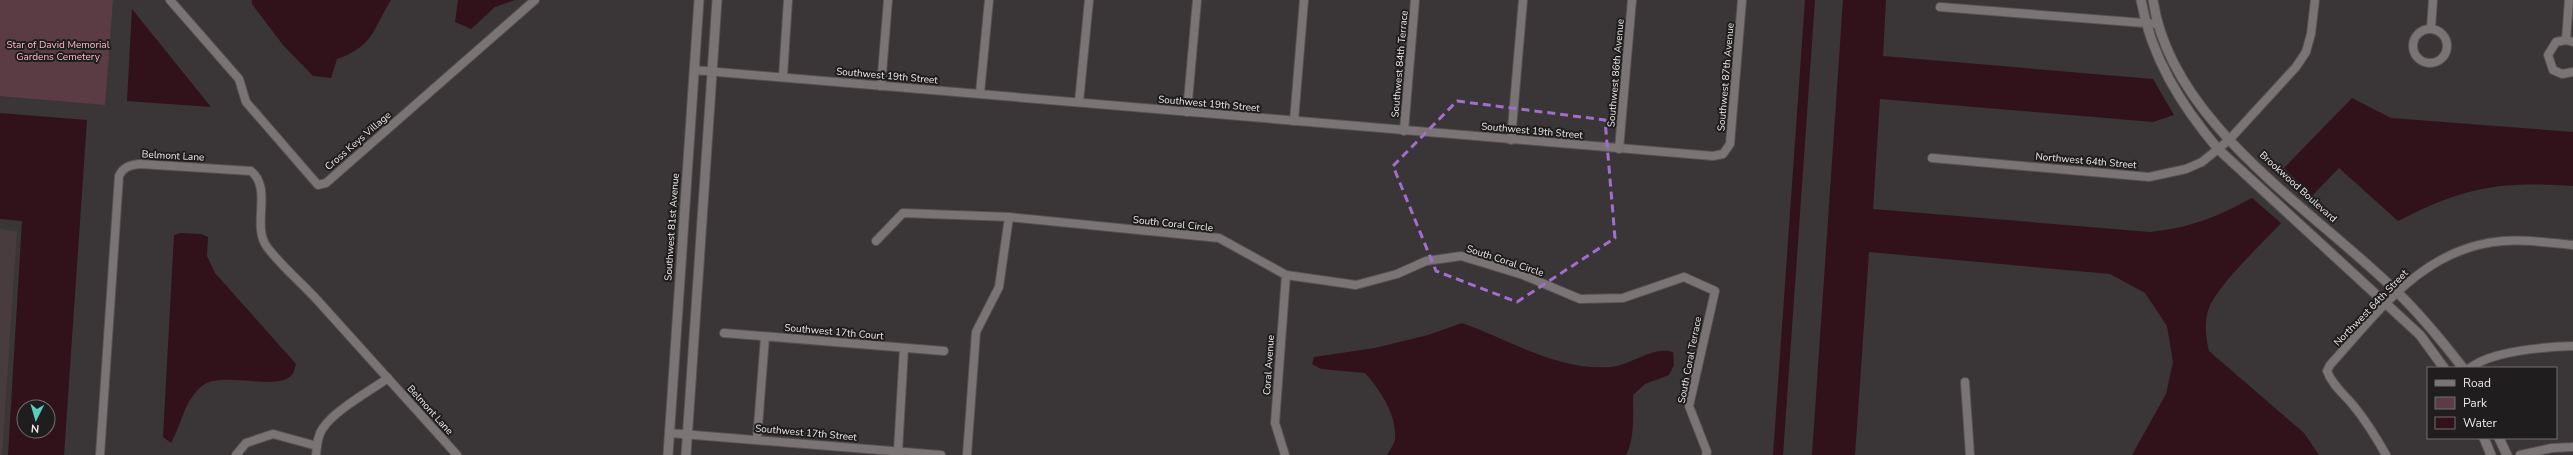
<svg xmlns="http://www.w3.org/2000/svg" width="2573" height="455" viewBox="0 0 2573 455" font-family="'Nunito Sans',sans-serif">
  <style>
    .built { fill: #483c3e }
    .green { fill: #5b3c44 }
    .water { fill: #31121b; fill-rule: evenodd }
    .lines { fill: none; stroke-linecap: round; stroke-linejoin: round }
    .canal { stroke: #31121b; stroke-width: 10 }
    .minor-casing { stroke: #565253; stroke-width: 10 }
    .tertiary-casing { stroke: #565253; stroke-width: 11 }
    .minor { stroke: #7a7475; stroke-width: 8 }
    .tertiary { stroke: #7a7475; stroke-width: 9 }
    .marked { fill: none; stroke: #a26ece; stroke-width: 3; stroke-dasharray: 8 5; stroke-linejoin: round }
    .labels { text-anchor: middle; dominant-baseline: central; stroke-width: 4; stroke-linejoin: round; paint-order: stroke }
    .park-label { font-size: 10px; fill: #feb9ca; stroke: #201d1e }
    .street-label { font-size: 10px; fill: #ebe8e9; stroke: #201d1e }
  </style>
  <rect width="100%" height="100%" fill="#3a3536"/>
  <!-- built -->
  <path class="built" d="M 0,229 L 17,231 L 2,455 L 0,455 Z"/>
  <!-- green -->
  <path class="green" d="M 0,0 L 113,0 L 105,105 L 0,96 Z"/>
  <!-- water -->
  <g class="water">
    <path d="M 252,0 L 391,0 C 373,29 373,47 337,59 L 331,78 L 313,76 L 283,45 L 252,4 Z"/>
    <path d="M 458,0 L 515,0 L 495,7 L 471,29 L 455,22 Z"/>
    <path d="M 1843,0 L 1886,0 L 1883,56 L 2153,79 L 2174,115 L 2153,122 L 1880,99 L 1873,209 L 2150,232 C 2193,227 2214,218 2252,198 L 2281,223 C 2263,243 2215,287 2208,311 C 2204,324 2206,339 2209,351 L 2304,433 L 2319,455 L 2132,455 L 2166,394 L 2173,362 L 2167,326 L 2145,293 L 2110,274 L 1869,252 L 1855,455 L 1812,455 Z"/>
    <path d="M 132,9 L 211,107 L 127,101 Z"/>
    <path d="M 2352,98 L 2391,118 L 2573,132 L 2573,186 C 2500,181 2464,187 2398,221 L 2339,168 L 2312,196 L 2284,168 Z"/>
    <path d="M 0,113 L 87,120 L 64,455 L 8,455 L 22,221 L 0,219 ZM 24,407 L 48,407 L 48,431 L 24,431 Z"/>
    <path d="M 181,233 L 201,234 L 208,237 L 207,256 L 215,273 L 296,364 C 295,367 294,373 292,375 C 278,392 221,370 202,386 C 183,402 183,422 171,443 L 163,437 L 174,235 Z"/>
    <path d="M 1462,323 C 1510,340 1558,371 1611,367 C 1632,365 1652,346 1673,352 L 1674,365 L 1669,375 L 1645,384 L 1633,395 C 1633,415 1635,438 1626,455 L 1387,455 C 1390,450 1395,443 1395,438 C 1397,414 1379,389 1365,373 L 1321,369 L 1312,364 L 1314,357 L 1375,348 L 1428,335 Z"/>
  </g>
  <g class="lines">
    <!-- canal -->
    <path class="canal" d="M 1778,455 L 1810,0"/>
    <!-- minor casing -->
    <g class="minor-casing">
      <g id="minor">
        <path d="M 170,0 L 239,79 L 246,102 L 318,185 L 326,183 L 535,0"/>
        <path d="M 1940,7 L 2157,24"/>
        <path d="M 2431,28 L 2433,0"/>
        <circle cx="2430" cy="46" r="17"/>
        <path d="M 2566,40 L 2569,0"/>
        <path d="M 2573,42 L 2566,40 L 2556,42 L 2548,55 L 2553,70 L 2562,74 L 2573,72"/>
        <path d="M 694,70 L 1713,156 L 1723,154 L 1730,144 L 1742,0"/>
        <path d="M 783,76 L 788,0"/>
        <path d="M 881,86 L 888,0"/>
        <path d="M 980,93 L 989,0"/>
        <path d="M 1079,102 L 1089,0"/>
        <path d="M 1187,112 L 1197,0"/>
        <path d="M 1294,121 L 1304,0"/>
        <path d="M 1404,131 L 1415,0"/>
        <path d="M 1511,140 L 1523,0"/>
        <path d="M 1619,149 L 1632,0"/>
        <path d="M 1932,158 L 2149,177 L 2186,169 L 2202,162 L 2229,140 L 2296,67 L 2306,52 L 2311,34 L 2315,0"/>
        <path d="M 876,241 L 903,213 L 1009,217 L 1219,238 L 1286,275 L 1356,285 L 1397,274 L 1426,261 L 1461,256 L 1523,275 L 1580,299 L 1623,298 L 1684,277 L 1715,291 L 1689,406 L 1707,452 L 1706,455"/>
        <path d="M 724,333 L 944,351"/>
        <path d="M 2470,368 C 2493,350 2545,347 2573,346"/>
        <path d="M 1965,382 L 1970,455"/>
        <path d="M 669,433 L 941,455"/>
        <path d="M 757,439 L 765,337"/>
        <path d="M 898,451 L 904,348"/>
        <path d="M 100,455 L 119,176 C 123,167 130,165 140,164 L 251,171 C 273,189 251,225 267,247 C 282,267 303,284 319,302 C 365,353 411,404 457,455"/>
        <path d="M 236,455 L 246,443 L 273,434 L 317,446"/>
        <path d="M 316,455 C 317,446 317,436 323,428 C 335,410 370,391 388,378"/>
        <path d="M 967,455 L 976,332 L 999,287 L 1009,217"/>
        <path d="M 1285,455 L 1275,423 L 1286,275"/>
        <path d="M 2386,455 C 2376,437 2366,421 2353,405 C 2344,394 2332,385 2327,371 L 2330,365 C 2379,311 2424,247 2503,241 C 2526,239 2550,243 2573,245"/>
        <path d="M 2520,455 L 2552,448 L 2573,447"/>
      </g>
    </g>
    <!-- tertiary casing -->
    <g class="tertiary-casing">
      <g id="tertiary">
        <path d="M 2141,0 C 2151,57 2181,105 2218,149 L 2420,335 L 2444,368"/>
        <path d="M 2153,0 C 2171,124 2314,210 2397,292 C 2422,316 2442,341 2463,368"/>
        <path d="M 2484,438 L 2491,455"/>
        <path d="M 2499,438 L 2507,455"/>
        <path d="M 668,455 L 699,0"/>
        <path d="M 686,455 L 717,0"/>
      </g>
    </g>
    <!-- minor -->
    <use href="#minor" class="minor"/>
    <!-- tertiary -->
    <use href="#tertiary" class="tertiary"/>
  </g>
  <!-- marked area -->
  <path class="marked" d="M 1457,101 L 1605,120 L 1615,238 L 1517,302 L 1436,271 L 1393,166 Z"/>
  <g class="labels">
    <!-- park labels -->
    <g class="park-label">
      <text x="58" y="45">Star of David Memorial<tspan x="58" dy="12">Gardens Cemetery</tspan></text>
    </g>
    <!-- street labels -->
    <g class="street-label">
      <text transform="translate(1400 64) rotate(-85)">Southwest 84th Terrace</text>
      <text transform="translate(1616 73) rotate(-85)">Southwest 86th Avenue</text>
      <text transform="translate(887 76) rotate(5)">Southwest 19th Street</text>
      <text transform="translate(1726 77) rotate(-85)">Southwest 87th Avenue</text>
      <text transform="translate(1209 104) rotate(5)">Southwest 19th Street</text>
      <text transform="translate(1532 131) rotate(5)">Southwest 19th Street</text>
      <text transform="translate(358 141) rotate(-41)">Cross Keys Village</text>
      <text transform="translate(173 156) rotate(3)">Belmont Lane</text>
      <text transform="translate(2086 161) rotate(5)">Northwest 64th Street</text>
      <text transform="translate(2298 187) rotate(42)">Brookwood Boulevard</text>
      <text transform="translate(1173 224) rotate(6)">South Coral Circle</text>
      <text transform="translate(672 227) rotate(-86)">Southwest 81st Avenue</text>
      <text transform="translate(1505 261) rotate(18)">South Coral Circle</text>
      <text transform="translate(2371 308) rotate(-46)">Northwest 64th Street</text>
      <text transform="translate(834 332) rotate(5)">Southwest 17th Court</text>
      <text transform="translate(1690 360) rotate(-79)">South Coral Terrace</text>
      <text transform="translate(1269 365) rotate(-86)">Coral Avenue</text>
      <text transform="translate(430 410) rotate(48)">Belmont Lane</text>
      <text transform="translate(806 433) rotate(5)">Southwest 17th Street</text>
    </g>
  </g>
  <!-- legend -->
  <rect x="2427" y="367" width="130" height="72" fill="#201d1e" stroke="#716e6f"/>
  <rect x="2435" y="380" width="20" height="6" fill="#7a7475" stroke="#716e6f"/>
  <text x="2463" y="387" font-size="12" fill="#ebe8e9">Road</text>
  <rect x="2435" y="397" width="20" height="12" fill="#5b3c44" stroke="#716e6f"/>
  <text x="2463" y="407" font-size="12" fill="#ebe8e9">Park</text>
  <rect x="2435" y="417" width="20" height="12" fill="#31121b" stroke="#716e6f"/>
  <text x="2463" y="427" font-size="12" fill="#ebe8e9">Water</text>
  <!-- north arrow -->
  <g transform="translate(36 419) rotate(185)"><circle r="19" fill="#201d1e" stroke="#716e6f"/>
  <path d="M0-3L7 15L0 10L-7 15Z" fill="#5acebe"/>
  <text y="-6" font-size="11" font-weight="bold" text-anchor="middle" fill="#ebe8e9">N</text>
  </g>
</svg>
